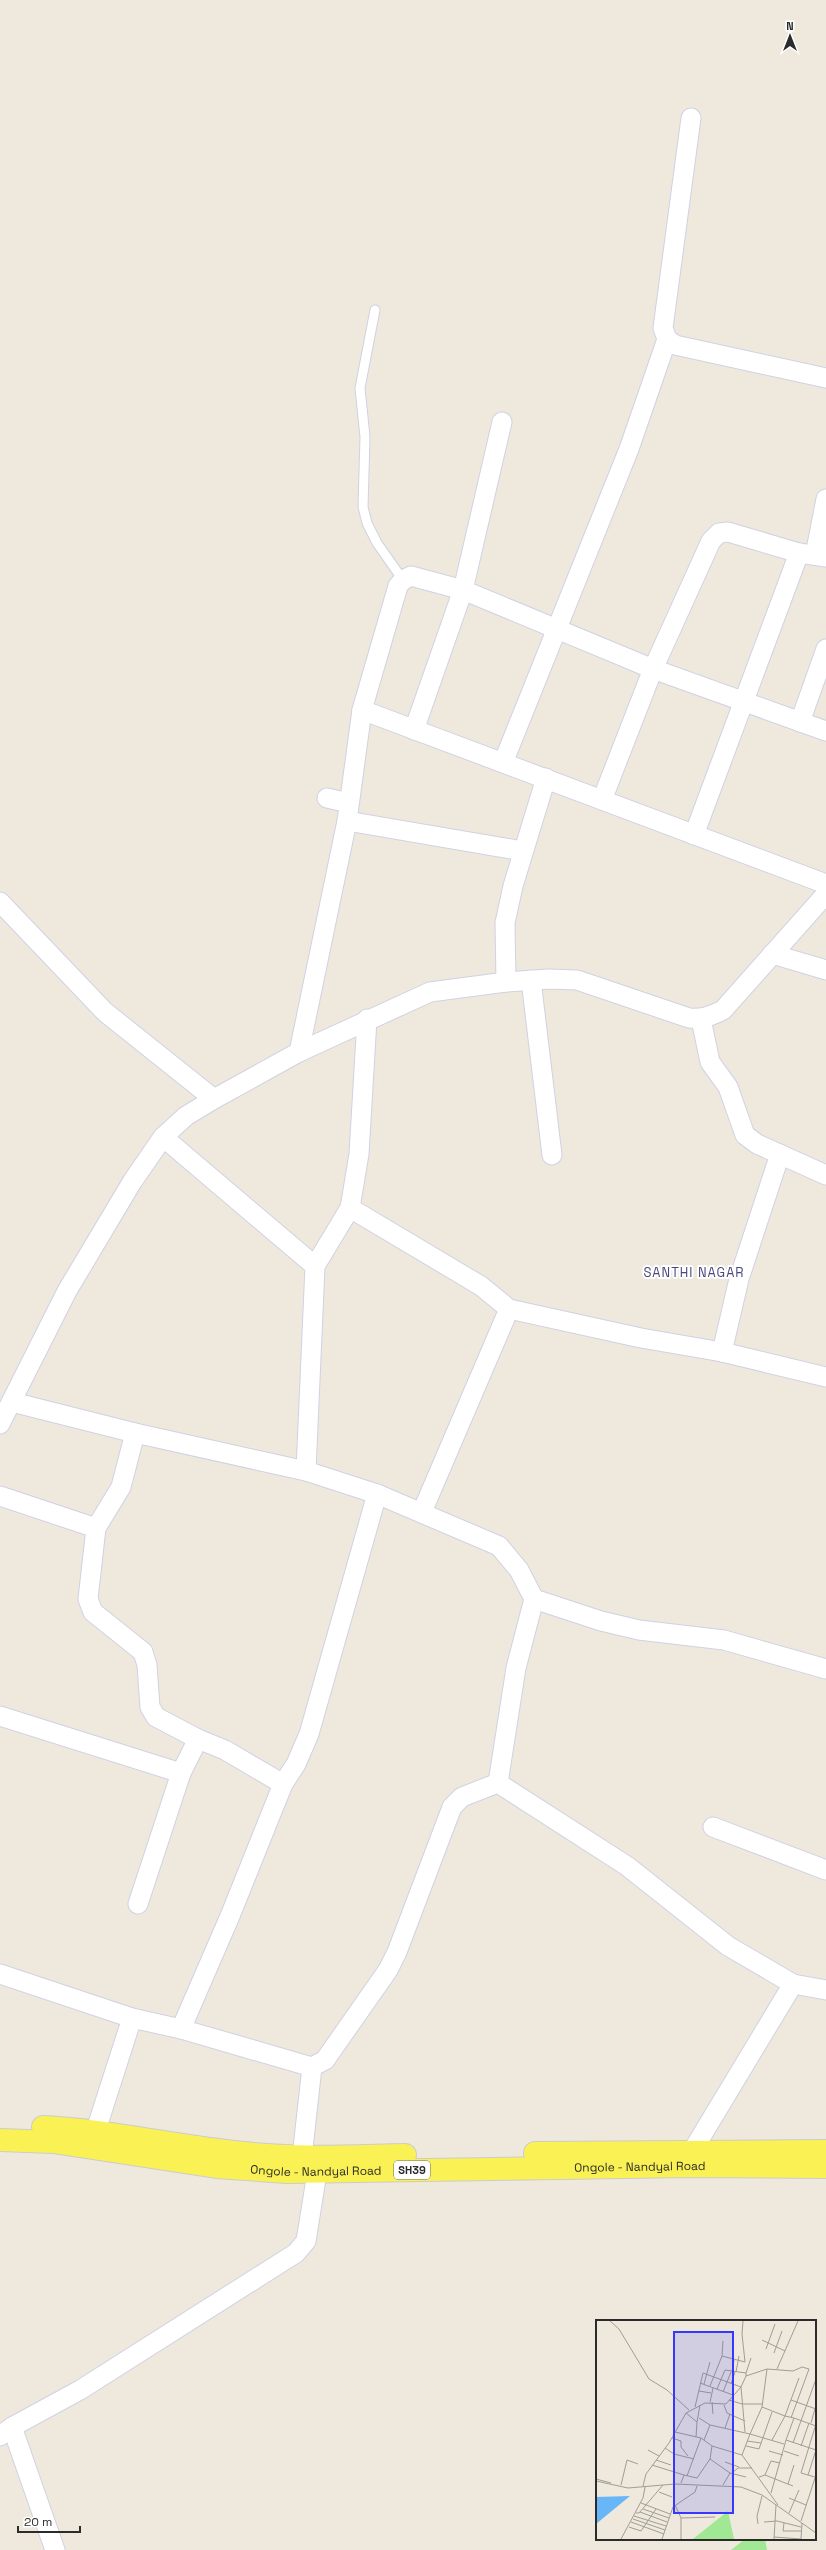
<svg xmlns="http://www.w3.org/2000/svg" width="826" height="2550" viewBox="0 0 826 2550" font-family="'Space Grotesk',sans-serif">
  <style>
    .green { fill: #a1e894 }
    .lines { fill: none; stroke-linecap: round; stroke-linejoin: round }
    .lane-casing { stroke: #d1d1e4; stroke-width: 11 }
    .street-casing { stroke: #d1d1e4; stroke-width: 21 }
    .primary-casing { stroke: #ccc; stroke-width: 24 }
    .lane { stroke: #fff; stroke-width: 9 }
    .street { stroke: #fff; stroke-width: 19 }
    .primary { stroke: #faf254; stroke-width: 22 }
    .labels { text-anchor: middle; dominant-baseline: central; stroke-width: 4; stroke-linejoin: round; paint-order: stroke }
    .shield { fill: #fff; stroke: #6b6b6b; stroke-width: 1 }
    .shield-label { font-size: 11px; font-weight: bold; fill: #2b2b2b }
    .street-label { font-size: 12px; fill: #2b2b2b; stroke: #fff }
    .neighbourhood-label { font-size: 13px; letter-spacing: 1px; fill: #48487f; stroke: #fff }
    .inset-road { fill: none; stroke: #a09d95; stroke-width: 1 }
    .view { fill: #3737ff; fill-opacity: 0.15; stroke: #3737ff; stroke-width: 2 }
    .inset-edge { fill: none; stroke: #2b2b2b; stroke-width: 2 }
  </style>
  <rect width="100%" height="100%" fill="#eee9dc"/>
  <!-- green -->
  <path class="green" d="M 745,2539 L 765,2539 L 767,2550 L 731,2550 Z"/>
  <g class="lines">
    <!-- lane casing -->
    <g class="lane-casing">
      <path id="lane" d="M 375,310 L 360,388 L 365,437 L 363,507 L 367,523 L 377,543 L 403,580"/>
    </g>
    <!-- street casing -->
    <g class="street-casing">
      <g id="street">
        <path d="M 691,118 L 663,328 L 667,339 L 675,345 L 826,378"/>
        <path d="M 815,555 L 826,499"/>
        <path d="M 362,710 L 826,884"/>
        <path d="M 800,722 L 826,649"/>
        <path d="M 414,730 L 463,590 L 502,422"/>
        <path d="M 503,763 L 629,449 L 667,339"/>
        <path d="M 327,798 L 349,803"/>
        <path d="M 602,800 L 653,669 L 711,541 L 719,533 L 728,532 L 799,553 L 826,557"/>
        <path d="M 347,821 L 523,851"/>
        <path d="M 694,835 L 799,553"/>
        <path d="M 0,902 L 105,1012 L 214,1099"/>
        <path d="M 772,954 L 826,970"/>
        <path d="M 531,980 L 552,1155"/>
        <path d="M 506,982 L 505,923 L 513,886 L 546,778"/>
        <path d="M 701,1019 L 710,1062 L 728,1087 L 745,1135 L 757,1144 L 826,1175"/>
        <path d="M 299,1052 L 347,821 L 362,710 L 398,586 L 403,580 L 411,576 L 463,590 L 653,669 L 826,731"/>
        <path d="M 163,1137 L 315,1266 L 306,1471"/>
        <path d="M 350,1208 L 481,1286 L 509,1309 L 641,1338 L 722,1352 L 826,1377"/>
        <path d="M 315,1266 L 350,1208 L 359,1154 L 367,1019"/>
        <path d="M 722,1352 L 739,1279 L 780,1154"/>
        <path d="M 12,1402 L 135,1433 L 306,1471 L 377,1494 L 499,1546 L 519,1570 L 534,1599 L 601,1621 L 639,1630 L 724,1640 L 826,1669"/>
        <path d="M 0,1424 L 67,1291 L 132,1182 L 163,1137 L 186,1116 L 214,1099 L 299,1052 L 430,992 L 506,982 L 549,979 L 577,980 L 689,1018 C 703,1019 711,1016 723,1010 L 826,894"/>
        <path d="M 0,1496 L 96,1528 L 88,1599 L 93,1612 L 143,1652 L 147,1665 L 150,1707 L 156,1717 L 198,1739"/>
        <path d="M 422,1512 L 509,1309"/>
        <path d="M 96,1528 L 121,1487 L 135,1433"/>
        <path d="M 534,1599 L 516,1668 L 498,1783 L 627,1866 L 728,1946 L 793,1984"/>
        <path d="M 0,1716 L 181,1773 L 198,1739 L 225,1750 L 283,1784"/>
        <path d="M 713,1827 L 826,1870"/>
        <path d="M 138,1904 L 181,1773"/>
        <path d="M 0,1974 L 132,2018"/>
        <path d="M 181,2029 L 230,1916 L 283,1784 L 296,1764 L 309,1734 L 377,1494"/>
        <path d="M 96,2130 L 132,2018 L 181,2029 L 312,2067 L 325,2060 L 388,1970 L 397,1952 L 452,1807 L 462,1797 L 498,1783"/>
        <path d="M 693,2150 L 793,1984 L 826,1990"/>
        <path d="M 302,2157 L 312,2067"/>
        <path d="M 12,2427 L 55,2550"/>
        <path d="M 0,2436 L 12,2427 L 80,2390 L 296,2253 L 306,2241 L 317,2173"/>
      </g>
    </g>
    <!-- primary casing -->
    <g class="primary-casing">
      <g id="primary">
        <path d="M 43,2127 C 111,2130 177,2147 244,2153 C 298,2159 351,2156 405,2155"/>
        <path id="s1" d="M 0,2140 L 53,2142 L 217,2167 L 287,2172 L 692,2166 L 826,2167"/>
        <path d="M 535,2153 L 826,2151"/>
      </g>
    </g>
    <!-- lane -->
    <use href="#lane" class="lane"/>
    <!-- street -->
    <use href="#street" class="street"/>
    <!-- primary -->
    <use href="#primary" class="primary"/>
  </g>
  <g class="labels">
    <!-- shield labels -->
    <rect class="shield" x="394" y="2161" width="36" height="18" rx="3"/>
    <g class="shield-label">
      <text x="412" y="2170">SH39</text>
    </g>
    <!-- street labels -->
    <g class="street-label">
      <text stroke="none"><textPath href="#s1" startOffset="642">Ongole - Nandyal Road</textPath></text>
      <text stroke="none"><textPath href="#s1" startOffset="318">Ongole - Nandyal Road</textPath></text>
    </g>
    <!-- neighbourhood labels -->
    <g class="neighbourhood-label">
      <text x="694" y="1272">SANTHI NAGAR</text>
    </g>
  </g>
  <!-- overview -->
  <g transform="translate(596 2320)">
    <rect width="220" height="220" fill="#eee9dc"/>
    <path d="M 132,191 L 138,219 L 97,219 Z" fill="#a1e894"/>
    <path d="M 34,176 L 0,204 L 0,177 Z" fill="#68b6f7"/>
    <path class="inset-road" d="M 14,1 L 23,9 L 53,59 L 71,70 L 93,90M 166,20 L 189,31M 127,21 L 126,36 L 149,42 L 146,14 L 147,1M 170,29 L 179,4M 178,33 L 186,11M 181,49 L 202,1M 136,52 L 138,40M 140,52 L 143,36M 150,53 L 155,38M 104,63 L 137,75M 108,64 L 114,42M 135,64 L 139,52M 114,66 L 126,36M 121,69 L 129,50 L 150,53 L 150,56M 103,71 L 115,73M 127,72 L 135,52M 133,80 L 146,84 L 167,84M 195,80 L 220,89M 114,82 L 117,68M 116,82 L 117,94M 128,85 L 131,93 L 149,101M 99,87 L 107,53 L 145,67 L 149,112M 166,87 L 171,49M 90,93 L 101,102 L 100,117M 103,98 L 114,105 L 154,114 L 166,87 L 189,96 L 176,120M 198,98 L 189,96 L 203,58M 101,102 L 104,85M 215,103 L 220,85M 129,108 L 134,94M 79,112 L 105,118 L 116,126 L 146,135 L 182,185M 76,118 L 85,121 L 85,127 L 92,136M 108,120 L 114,105M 190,120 L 198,98 L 220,106M 151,121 L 165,123M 197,123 L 220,59M 116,126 L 114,139 L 134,153M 150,126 L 163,129 L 176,92M 205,126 L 213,103M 69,128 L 78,134 L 98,139M 52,130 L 63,136M 173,131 L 187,135M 188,131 L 203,136M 146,135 L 154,114 L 188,124M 60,140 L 75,145M 129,142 L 143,147M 56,145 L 88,155M 136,153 L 142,148 L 156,148M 169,155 L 197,166M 212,155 L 205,153 L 220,104M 91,156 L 105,118M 163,157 L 169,155 L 175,141 L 184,143M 0,159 L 15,163M 0,161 L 32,168 L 79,164 L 145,167 L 166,175 L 220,213M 85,163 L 88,155 L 101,158 L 114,139M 192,164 L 198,145M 25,165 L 31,140 L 42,144M 127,165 L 134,153 L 150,157M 47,166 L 50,154 L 73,123 L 90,93 L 109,83 L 130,84 L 145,67 L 150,56 L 171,49 L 197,51 L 206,47 L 213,49 L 195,98M 63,172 L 76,177M 175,173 L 190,120 L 220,130 L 212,155 L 219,157M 193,178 L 210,185M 45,183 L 74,194M 79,185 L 85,198 L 119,197M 47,189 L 73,198M 44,192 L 71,202M 40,193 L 43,193 L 67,165M 193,193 L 203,170M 38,196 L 70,206M 85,198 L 85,219M 37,199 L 69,210M 205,201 L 220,155M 35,202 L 68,214M 168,202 L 181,201 L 205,207M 188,203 L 187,211 L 205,211M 162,204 L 161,196 L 166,176M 33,207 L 45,211 L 60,189M 178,217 L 205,219M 25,219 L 47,178 L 49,167M 66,219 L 77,187 L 99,172 L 101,166M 178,219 L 180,185M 205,219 L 206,203"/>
    <path class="view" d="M 78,12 L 137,12 L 137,193 L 78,193 Z"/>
    <rect width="220" height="220" class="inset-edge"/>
  </g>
  <!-- north arrow -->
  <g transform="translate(790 36)" stroke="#ffffff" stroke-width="3" paint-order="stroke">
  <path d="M0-3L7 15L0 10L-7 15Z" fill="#2b2b2b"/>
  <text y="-6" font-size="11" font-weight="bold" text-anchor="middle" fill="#2b2b2b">N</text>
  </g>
  <!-- scale -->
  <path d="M18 2526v6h62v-6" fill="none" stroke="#2b2b2b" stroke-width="2"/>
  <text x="24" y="2526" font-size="12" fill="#2b2b2b" stroke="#ffffff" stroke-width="3" paint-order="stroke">20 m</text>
</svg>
